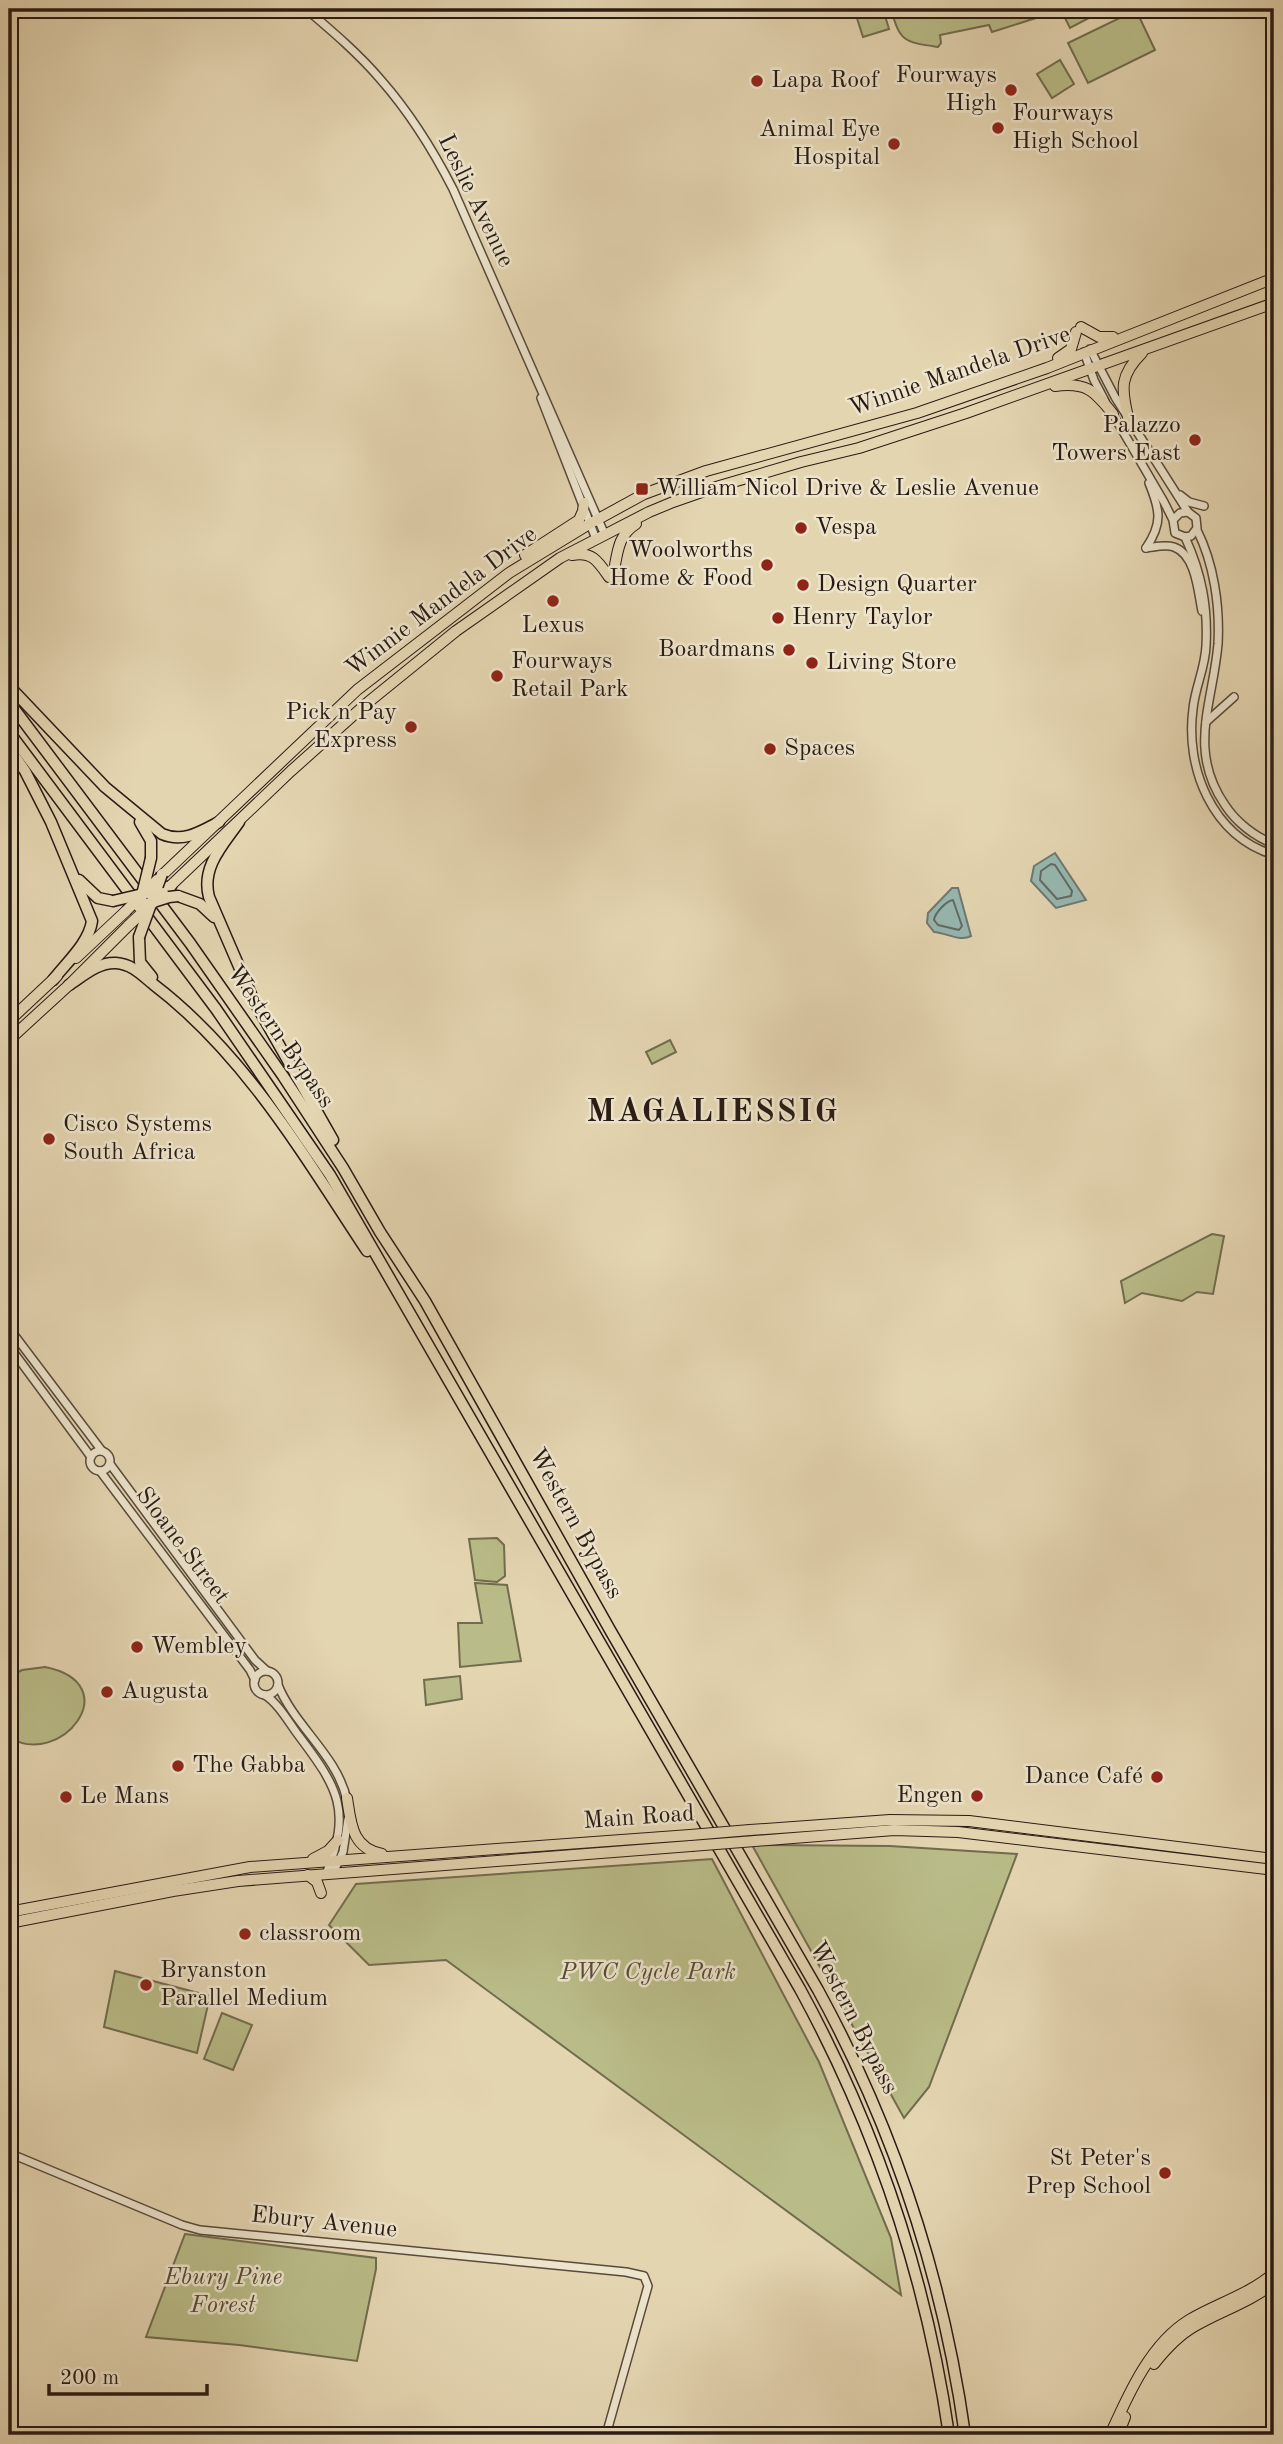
<svg xmlns="http://www.w3.org/2000/svg" width="1283" height="2444" viewBox="0 0 1283 2444" font-family="'Old Standard TT',serif">
  <style>
    .green { fill: #b9bc88; stroke: #716c4e; stroke-width: 2 }
    .water { fill: #97b8b2; stroke: #6b7973; stroke-width: 2 }
    .lines { fill: none; stroke-linecap: round; stroke-linejoin: round }
    .shore { stroke: #606a63; stroke-width: 2 }
    .minor-casing { stroke: #584a3b; stroke-width: 10 }
    .major-casing { stroke: #291b14; stroke-width: 12 }
    .highway-casing { stroke: #291b14; stroke-width: 13 }
    .minor { stroke: #ede4cc; stroke-width: 7 }
    .major { stroke: #e4d5b1; stroke-width: 10 }
    .highway { stroke: #e4d5b1; stroke-width: 10 }
    .major-bridge-casing { stroke: #291b14; stroke-width: 12; stroke-linecap: butt }
    .highway-bridge-casing { stroke: #291b14; stroke-width: 13; stroke-linecap: butt }
    .major-bridge { stroke: #e4d5b1; stroke-width: 10 }
    .highway-bridge { stroke: #e4d5b1; stroke-width: 10 }
    .poi-dot { fill: #8f2418; stroke: #ede4cc; stroke-width: 2.5 }
    .labels { text-anchor: middle; dominant-baseline: central; stroke-width: 5; stroke-linejoin: round; paint-order: stroke }
    .poi-label { font-size: 24px; fill: #291b14; stroke: #ede4cc; text-anchor: start }
    .street-label { font-size: 24px; fill: #291b14; stroke: #ede4cc }
    .park-label { font-size: 24px; font-style: italic; fill: #544b37; stroke: #ede4cc }
    .district-label { font-size: 32px; font-weight: bold; letter-spacing: 2px; fill: #291b14; stroke: #ede4cc }
  </style>
  <rect width="100%" height="100%" fill="#e4d5b1"/>
  <filter id="stains"><feTurbulence type="fractalNoise" baseFrequency=".00286" numOctaves="4"/><feColorMatrix values="0 0 0 0 .2 0 0 0 0 .09 0 0 0 0 .02 0 0 0 .5 -.17"/></filter>
  <radialGradient id="worn" r=".72"><stop offset=".6" stop-color="#630" stop-opacity="0"/><stop offset="1" stop-color="#630" stop-opacity=".3"/></radialGradient>
  <!-- green -->
  <g class="green">
    <path d="M 854,9 L 883,9 L 889,29 L 863,37 Z"/>
    <path d="M 891,9 L 1106,9 L 1070,28 L 1061,10 L 992,32 L 989,25 L 940,35 L 941,43 L 938,47 C 904,42 900,42 891,9 Z"/>
    <path d="M 1136,10 L 1155,50 L 1088,83 L 1068,43 Z"/>
    <path d="M 1060,60 L 1074,84 L 1052,98 L 1037,74 Z"/>
    <path d="M 670,1040 L 676,1052 L 652,1064 L 646,1052 Z"/>
    <path d="M 1212,1234 L 1224,1236 L 1213,1294 L 1197,1292 L 1182,1301 L 1142,1293 L 1125,1303 L 1121,1281 Z"/>
    <path d="M 497,1538 L 504,1545 L 505,1576 L 497,1582 L 475,1580 L 469,1539 Z"/>
    <path d="M 475,1583 L 507,1585 L 521,1661 L 460,1667 L 458,1623 L 482,1623 Z"/>
    <path d="M 45,1667 C 129,1684 60,1770 9,1737 L 9,1677 L 22,1670 Z"/>
    <path d="M 460,1676 L 462,1699 L 426,1705 L 424,1680 Z"/>
    <path d="M 752,1845 L 890,1846 L 1017,1854 L 929,2087 L 904,2118 Z"/>
    <path d="M 712,1859 L 819,2062 L 891,2238 L 901,2295 L 446,1960 L 369,1965 L 329,1925 L 356,1884 Z"/>
    <path d="M 115,1971 L 210,1996 L 197,2053 L 104,2027 Z"/>
    <path d="M 222,2013 L 252,2025 L 233,2070 L 204,2059 Z"/>
    <path d="M 185,2234 L 376,2258 L 376,2269 L 357,2361 L 239,2345 L 146,2337 Z"/>
  </g>
  <!-- water -->
  <g class="water">
    <path d="M 1055,853 L 1086,900 L 1056,908 L 1031,881 L 1034,866 Z"/>
    <path d="M 952,888 L 958,888 L 971,936 C 960,942 947,933 934,932 L 927,923 L 928,913 Z"/>
  </g>
  <g class="lines">
    <!-- shore -->
    <g class="shore">
      <path d="M 1051,864 L 1055,865 L 1072,891 L 1071,896 L 1057,899 L 1040,880 L 1041,871 Z"/>
      <path d="M 953,900 L 962,926 L 959,930 L 938,925 L 934,920 C 935,913 946,901 953,900 Z"/>
    </g>
    <!-- minor casing -->
    <g class="minor-casing">
      <g id="minor">
        <path d="M 306,9 C 332,31 359,54 381,80 C 410,113 433,150 453,189 L 605,535"/>
        <path d="M 1090,349 L 1115,397 L 1188,512"/>
        <path d="M 1084,352 L 1094,380 L 1105,401"/>
        <path d="M 541,398 L 596,539"/>
        <path d="M 1111,411 L 1164,502 L 1173,520 L 1175,533 L 1185,537 L 1191,536 L 1197,528 L 1196,518 L 1188,512 L 1180,513 L 1173,520"/>
        <path d="M 1180,495 L 1189,502 L 1204,506"/>
        <path d="M 1197,530 C 1214,564 1220,606 1218,644 C 1213,703 1187,750 1225,805 C 1236,822 1255,837 1274,844"/>
        <path d="M 1185,537 C 1202,574 1208,607 1206,646 C 1205,669 1195,687 1193,709 C 1185,768 1212,836 1274,855"/>
        <path d="M 1146,548 C 1155,547 1165,544 1174,547 C 1196,555 1198,592 1202,611"/>
        <path d="M 1146,548 C 1163,523 1160,510 1149,483"/>
        <path d="M 1206,722 L 1234,697"/>
        <path d="M 9,1328 L 102,1451"/>
        <path d="M 9,1346 L 91,1457"/>
        <circle cx="100" cy="1461" r="10"/>
        <path d="M 110,1464 L 255,1660 L 267,1671"/>
        <path d="M 100,1471 L 250,1670 L 255,1680"/>
        <circle cx="266" cy="1683" r="12"/>
        <path d="M 278,1685 C 295,1727 337,1755 347,1800"/>
        <path d="M 265,1695 C 279,1704 289,1723 299,1736 C 338,1788 352,1810 326,1874"/>
        <path d="M 333,1873 L 343,1852 L 348,1819"/>
        <path d="M 9,2153 L 182,2225 L 200,2230 L 626,2272 L 644,2276 L 648,2286 L 606,2435"/>
      </g>
    </g>
    <!-- major casing -->
    <g class="major-casing">
      <g id="major">
        <path d="M 1081,327 L 1099,337 L 1113,337"/>
        <path d="M 1058,358 L 1071,349 L 1076,332"/>
        <path d="M 1055,386 C 1086,382 1094,390 1113,414"/>
        <path d="M 1128,417 C 1121,388 1120,375 1142,353"/>
        <path d="M 525,555 L 579,520 L 583,511 L 584,503"/>
        <path d="M 572,555 C 592,551 598,561 609,577"/>
        <path d="M 615,565 C 618,548 620,534 636,524"/>
        <path d="M 157,880 L 357,690 L 509,573 L 591,523 L 644,494 L 706,471 L 917,413 L 1047,368 L 1274,278"/>
        <path d="M 165,891 L 291,771 L 366,704 L 456,631 L 560,558 L 649,512 L 673,502 L 716,487 L 801,462 L 859,448 L 966,413 L 1274,303"/>
        <path d="M 76,958 L 126,911"/>
        <path d="M 9,1021 L 57,976"/>
        <path d="M 9,1040 L 69,985 L 129,925"/>
        <path d="M 347,1798 C 351,1824 352,1848 382,1854"/>
        <path d="M 750,1830 L 890,1820 L 969,1821 L 1274,1859"/>
        <path d="M 755,1841 L 894,1830 L 958,1832 L 1274,1870"/>
        <path d="M 313,1859 L 328,1851 L 338,1840"/>
        <path d="M 308,1875 L 317,1882 L 321,1893"/>
        <path d="M 9,1912 L 250,1867 L 690,1835"/>
        <path d="M 9,1923 L 173,1891 L 238,1881 L 691,1846"/>
        <path d="M 1154,2364 C 1165,2350 1179,2335 1195,2326 C 1221,2311 1250,2302 1274,2283"/>
        <path d="M 1110,2435 C 1128,2395 1150,2344 1189,2320 C 1218,2303 1248,2295 1274,2273"/>
        <path d="M 1118,2435 L 1125,2417"/>
      </g>
    </g>
    <!-- highway casing -->
    <g class="highway-casing">
      <g id="highway">
        <path d="M 9,686 L 105,787 L 162,834 C 183,843 200,832 219,822"/>
        <path d="M 9,702 L 190,943 L 283,1076 L 343,1168 L 380,1232 L 425,1301 L 610,1630 L 818,1990 C 894,2129 943,2278 965,2435"/>
        <path d="M 9,732 L 216,1009 L 330,1175 L 800,1989 C 877,2130 926,2276 949,2435"/>
        <path d="M 9,748 L 25,771 L 51,822 L 92,921 C 89,943 66,963 53,980"/>
        <path d="M 140,822 L 151,841 L 151,858"/>
        <path d="M 239,822 C 223,845 201,867 209,897 L 253,999 L 333,1140"/>
        <path d="M 79,880 L 98,898 L 113,901"/>
        <path d="M 157,890 L 171,886"/>
        <path d="M 178,896 L 200,904 L 214,917"/>
        <path d="M 139,937 L 140,962 L 152,977"/>
        <path d="M 69,985 C 83,976 98,962 116,963 C 132,964 142,975 153,984 C 245,1054 304,1156 367,1251"/>
      </g>
    </g>
    <!-- minor -->
    <use href="#minor" class="minor"/>
    <!-- major -->
    <use href="#major" class="major"/>
    <!-- highway -->
    <use href="#highway" class="highway"/>
    <!-- major-bridge casing -->
    <g class="major-bridge-casing">
      <g id="major-bridge">
        <path d="M 126,911 L 157,880"/>
        <path d="M 129,925 L 163,893"/>
        <path d="M 690,1835 L 750,1830"/>
        <path d="M 691,1846 L 755,1841"/>
      </g>
    </g>
    <!-- highway-bridge casing -->
    <g class="highway-bridge-casing">
      <g id="highway-bridge">
        <path d="M 113,901 L 147,893"/>
        <path d="M 147,904 L 169,897 L 178,896"/>
        <path d="M 139,907 L 151,858"/>
        <path d="M 139,937 L 162,874"/>
      </g>
    </g>
    <!-- major-bridge -->
    <use href="#major-bridge" class="major-bridge"/>
    <!-- highway-bridge -->
    <use href="#highway-bridge" class="highway-bridge"/>
  </g>
  <!-- markers -->
  <g class="poi-dot">
    <circle cx="757" cy="81" r="7"/>
    <circle cx="1011" cy="90" r="7"/>
    <circle cx="998" cy="128" r="7"/>
    <circle cx="894" cy="144" r="7"/>
    <circle cx="1195" cy="440" r="7"/>
    <rect x="635" y="482" width="14" height="14" rx="3.5"/>
    <circle cx="801" cy="528" r="7"/>
    <circle cx="767" cy="565" r="7"/>
    <circle cx="803" cy="585" r="7"/>
    <circle cx="553" cy="601" r="7"/>
    <circle cx="778" cy="618" r="7"/>
    <circle cx="789" cy="650" r="7"/>
    <circle cx="812" cy="663" r="7"/>
    <circle cx="497" cy="676" r="7"/>
    <circle cx="411" cy="727" r="7"/>
    <circle cx="770" cy="749" r="7"/>
    <circle cx="49" cy="1139" r="7"/>
    <circle cx="137" cy="1647" r="7"/>
    <circle cx="107" cy="1692" r="7"/>
    <circle cx="178" cy="1766" r="7"/>
    <circle cx="1157" cy="1777" r="7"/>
    <circle cx="977" cy="1796" r="7"/>
    <circle cx="66" cy="1797" r="7"/>
    <circle cx="245" cy="1934" r="7"/>
    <circle cx="146" cy="1985" r="7"/>
    <circle cx="1165" cy="2173" r="7"/>
  </g>
  <g class="labels">
    <!-- poi labels -->
    <g class="poi-label">
      <text x="997" y="76" text-anchor="end">Fourways<tspan x="997" dy="28">High</tspan></text>
      <text x="771" y="81">Lapa Roof</text>
      <text x="1012" y="114">Fourways<tspan x="1012" dy="28">High School</tspan></text>
      <text x="880" y="130" text-anchor="end">Animal Eye<tspan x="880" dy="28">Hospital</tspan></text>
      <text x="1181" y="426" text-anchor="end">Palazzo<tspan x="1181" dy="28">Towers East</tspan></text>
      <text x="656" y="489">William Nicol Drive &amp; Leslie Avenue</text>
      <text x="815" y="528">Vespa</text>
      <text x="753" y="551" text-anchor="end">Woolworths<tspan x="753" dy="28">Home &amp; Food</tspan></text>
      <text x="817" y="585">Design Quarter</text>
      <text x="792" y="618">Henry Taylor</text>
      <text x="553" y="626" text-anchor="middle">Lexus</text>
      <text x="775" y="650" text-anchor="end">Boardmans</text>
      <text x="511" y="662">Fourways<tspan x="511" dy="28">Retail Park</tspan></text>
      <text x="826" y="663">Living Store</text>
      <text x="397" y="713" text-anchor="end">Pick n Pay<tspan x="397" dy="28">Express</tspan></text>
      <text x="784" y="749">Spaces</text>
      <text x="63" y="1125">Cisco Systems<tspan x="63" dy="28">South Africa</tspan></text>
      <text x="151" y="1647">Wembley</text>
      <text x="121" y="1692">Augusta</text>
      <text x="192" y="1766">The Gabba</text>
      <text x="1143" y="1777" text-anchor="end">Dance Café</text>
      <text x="963" y="1796" text-anchor="end">Engen</text>
      <text x="80" y="1797">Le Mans</text>
      <text x="259" y="1934">classroom</text>
      <text x="160" y="1971">Bryanston<tspan x="160" dy="28">Parallel Medium</tspan></text>
      <text x="1151" y="2159" text-anchor="end">St Peter's<tspan x="1151" dy="28">Prep School</tspan></text>
    </g>
    <!-- street labels -->
    <g class="street-label">
      <text transform="translate(475 201) rotate(64)">Leslie Avenue</text>
      <text transform="translate(960 372) rotate(-19)">Winnie Mandela Drive</text>
      <text transform="translate(442 602) rotate(-37)">Winnie Mandela Drive</text>
      <text transform="translate(280 1037) rotate(55)">Western Bypass</text>
      <text transform="translate(575 1524) rotate(61)">Western Bypass</text>
      <text transform="translate(182 1546) rotate(53)">Sloane Street</text>
      <text transform="translate(639 1818) rotate(-4)">Main Road</text>
      <text transform="translate(853 2018) rotate(63)">Western Bypass</text>
      <text transform="translate(324 2223) rotate(6)">Ebury Avenue</text>
    </g>
    <!-- park labels -->
    <g class="park-label">
      <text x="648" y="1973">PWC Cycle Park</text>
      <text x="223" y="2278">Ebury Pine<tspan x="223" dy="28">Forest</tspan></text>
    </g>
    <!-- district labels -->
    <g class="district-label">
      <text x="713" y="1113">MAGALIESSIG</text>
    </g>
  </g>
  <!-- margin -->
  <rect width="1283" height="2444" fill="none" stroke="#e4d5b1" stroke-width="35"/>
  <rect x="10" y="10" width="1262" height="2423" fill="none" stroke="#291b14" stroke-width="3.5"/>
  <rect x="18" y="18" width="1248" height="2409" fill="none" stroke="#291b14" stroke-width="2"/>
  <!-- scale -->
  <path d="M49 2384v10h158v-10" fill="none" stroke="#291b14" stroke-width="3.5"/>
  <text x="60" y="2384" font-size="21" fill="#291b14" stroke="#ede4cc" stroke-width="5" paint-order="stroke">200 m</text>
  <rect width="100%" height="100%" filter="url(#stains)"/>
  <rect width="100%" height="100%" fill="url(#worn)"/>
</svg>
